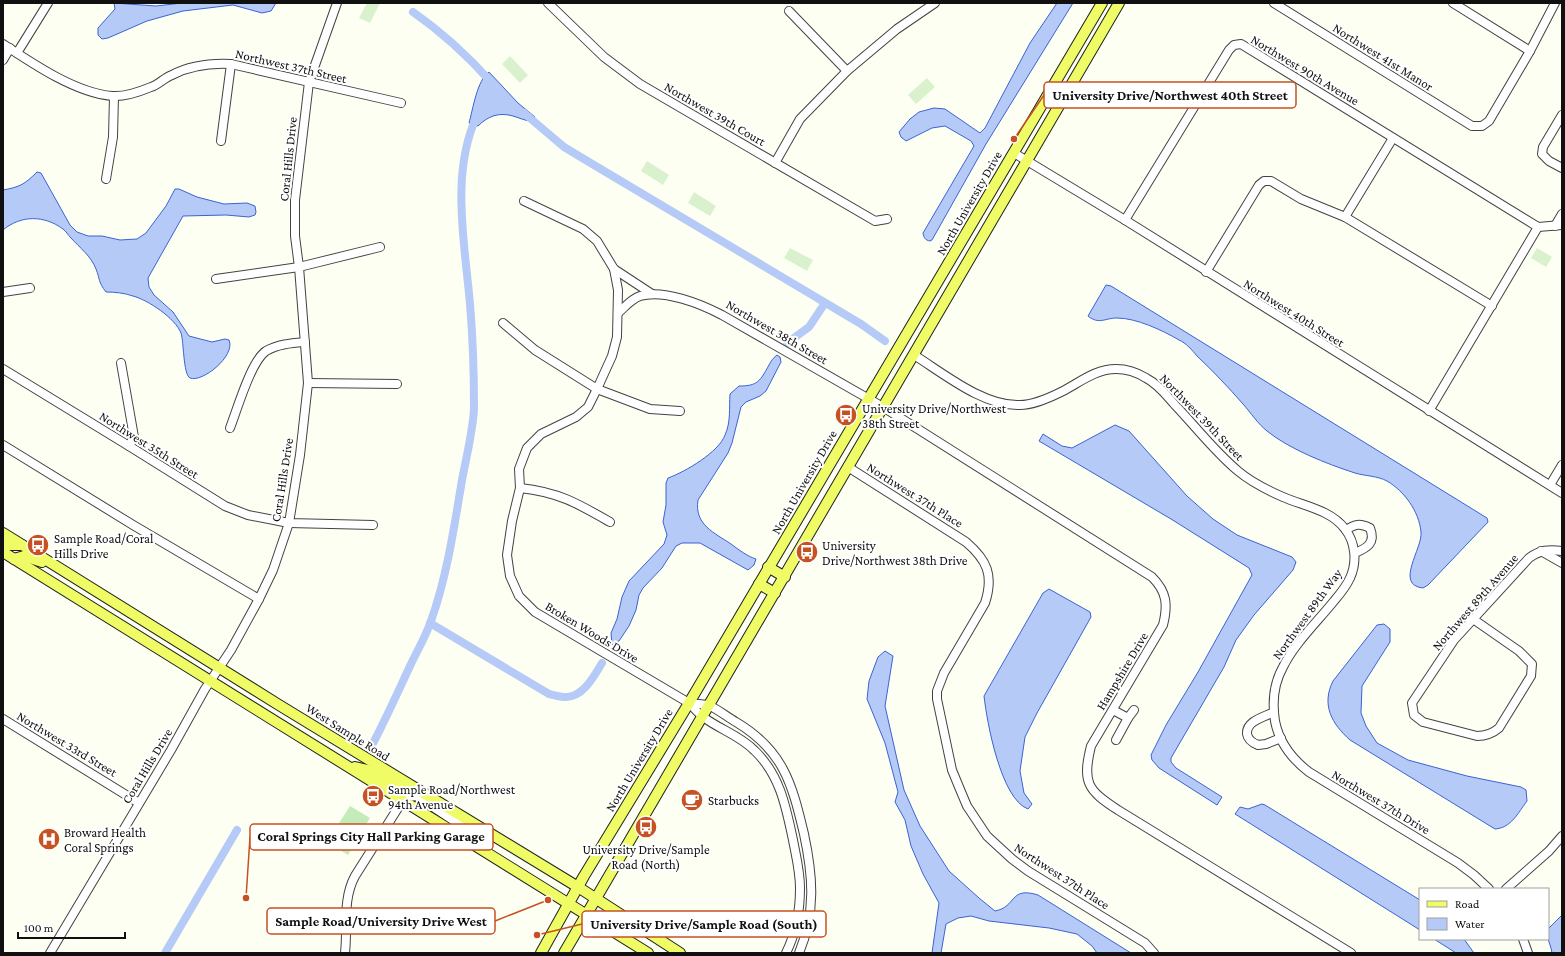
<svg xmlns="http://www.w3.org/2000/svg" width="1565" height="956" viewBox="0 0 1565 956" font-family="'Crimson Pro',serif">
  <style>
    .green { fill: #c4ecbb }
    .pitch { fill: #d9f2cd }
    .water { fill: #b6caf8; stroke: #3b63d2 }
    .lines { fill: none; stroke-linecap: round; stroke-linejoin: round }
    .canal { stroke: #b6caf8; stroke-width: 8 }
    .minor-casing { stroke: #434343; stroke-width: 10 }
    .major-casing { stroke: #212121; stroke-width: 12 }
    .minor { stroke: #fff; stroke-width: 8 }
    .major { stroke: #effc66; stroke-width: 10 }
    .labels { text-anchor: middle; dominant-baseline: central; stroke-width: 4; stroke-linejoin: round; paint-order: stroke }
    .street-label { font-size: 13px; fill: #101010; stroke: #fff }
    .poi-label { font-size: 13px; fill: #101010; stroke: #fff; text-anchor: start }
    .leader { fill: none; stroke: #c65122; stroke-width: 1.5 }
    .callout-dot { fill: #c65122; stroke: #fff; stroke-width: 1.5 }
    .callout { fill: #fff; stroke: #c65122; stroke-width: 1.5 }
    .callout-label { font-size: 14px; text-anchor: middle; font-weight: bold; fill: #101010 }
  </style>
  <rect width="100%" height="100%" fill="#fdfff3"/>
  <!-- green -->
  <path class="green" d="M 350,806 L 370,818 L 348,855 L 327,842 Z"/>
  <!-- pitch -->
  <g class="pitch">
    <path d="M 367,3 L 380,3 L 370,23 L 359,18 Z"/>
    <path d="M 510,56 L 528,75 L 520,83 L 502,64 Z"/>
    <path d="M 927,78 L 935,87 L 916,104 L 908,95 Z"/>
    <path d="M 647,161 L 669,175 L 663,185 L 641,171 Z"/>
    <path d="M 694,192 L 716,206 L 710,216 L 688,203 Z"/>
    <path d="M 790,248 L 813,260 L 807,271 L 784,258 Z"/>
    <path d="M 1537,248 L 1552,257 L 1546,267 L 1531,258 Z"/>
  </g>
  <!-- water -->
  <g class="water">
    <path d="M 114,3 L 156,6 L 182,3 L 276,3 L 271,11 L 262,13 L 233,5 L 183,11 L 147,21 L 108,38 L 102,39 L 98,35 L 98,28 L 115,9 Z"/>
    <path d="M 1057,3 L 1073,3 L 986,144 L 932,240 L 930,241 C 925,240 924,238 923,233 L 974,146 L 971,141 L 945,126 L 932,128 L 906,141 L 901,137 L 899,132 L 910,119 L 919,112 L 934,108 L 945,109 L 980,133 L 985,128 L 1030,43 Z"/>
    <path d="M 489,72 L 518,103 L 535,117 L 532,121 C 525,121 520,118 513,116 C 499,112 488,116 478,126 L 469,123 C 473,109 477,80 489,72 Z"/>
    <path d="M 37,172 L 41,173 L 70,225 L 77,232 L 88,236 L 102,236 L 120,240 L 137,239 L 146,233 L 166,206 L 175,189 L 179,189 L 197,197 L 224,204 L 247,203 L 255,206 L 256,212 L 255,215 L 249,217 L 226,215 L 183,216 L 148,278 L 149,287 L 154,295 L 173,312 L 189,336 L 212,342 L 225,339 L 229,340 C 236,356 202,383 190,378 C 183,374 184,342 181,333 C 175,318 148,300 133,296 C 125,293 114,292 106,292 C 98,282 100,279 96,269 C 91,256 80,248 71,238 C 68,235 66,231 63,229 C 44,215 21,215 3,230 L 3,190 C 20,187 25,184 37,172 Z"/>
    <path d="M 1106,285 L 1111,286 L 1487,518 L 1488,522 L 1428,585 L 1423,588 C 1394,585 1423,548 1421,532 C 1419,511 1404,491 1387,481 C 1378,476 1365,476 1355,473 C 1327,464 1289,449 1267,431 C 1258,424 1251,413 1243,404 C 1228,387 1213,371 1197,356 C 1192,350 1186,343 1179,340 C 1162,330 1136,318 1117,318 C 1105,318 1099,325 1088,316 Z"/>
    <path d="M 777,355 L 780,357 L 781,362 L 766,391 L 760,396 L 746,402 L 741,407 L 732,443 L 728,453 L 698,500 C 694,525 715,533 731,544 C 739,550 747,556 756,559 L 754,565 L 748,570 L 700,543 L 682,543 L 676,546 L 662,568 L 643,588 L 639,595 L 636,610 L 629,626 L 619,641 L 612,645 L 611,633 L 617,619 L 622,597 L 629,581 L 664,544 L 667,535 L 663,522 L 666,505 L 666,483 L 668,478 C 685,472 719,452 725,435 C 731,422 729,408 730,394 L 739,386 C 758,386 760,381 769,365 C 771,361 773,358 777,355 Z"/>
    <path d="M 1115,425 L 1129,431 L 1187,496 L 1213,519 L 1237,535 L 1292,557 L 1296,562 L 1293,570 L 1254,615 L 1236,640 L 1224,667 L 1171,758 L 1171,762 L 1176,768 L 1222,797 L 1217,805 L 1159,768 L 1152,760 L 1151,755 L 1166,725 L 1198,672 L 1252,575 L 1249,568 L 1171,519 L 1039,441 L 1043,434 L 1062,446 L 1072,448 Z"/>
    <path d="M 1049,589 L 1090,612 L 1091,617 L 1037,713 L 1025,737 L 1020,771 L 1024,793 L 1032,804 L 1028,809 C 1001,799 987,723 984,696 L 1043,593 Z"/>
    <path d="M 1384,624 L 1390,629 L 1390,642 L 1362,686 L 1361,713 L 1366,726 L 1377,743 L 1408,760 L 1467,776 L 1521,787 L 1526,790 L 1527,801 C 1518,813 1511,828 1495,829 L 1350,740 C 1332,724 1321,705 1333,681 L 1377,625 Z"/>
    <path d="M 885,651 L 893,656 L 885,706 L 904,790 L 920,826 L 949,871 L 979,898 L 995,911 C 1017,907 1009,886 1038,895 L 1131,953 L 1097,953 L 1092,946 L 1077,934 L 1049,928 L 989,921 L 971,916 L 958,918 L 946,924 L 941,953 L 932,953 L 939,903 L 923,874 L 911,846 L 905,820 L 895,802 L 898,792 L 885,743 L 867,699 L 869,681 L 878,657 Z"/>
    <path d="M 1262,804 L 1265,805 L 1420,900 L 1420,930 L 1235,814 L 1240,807 L 1248,809 Z"/>
    <path d="M 1562,915 L 1562,953 L 1552,953 L 1551,948 L 1548,939 L 1548,929 Z"/>
    <path d="M 1434,939 L 1464,939 L 1474,953 L 1456,953 Z"/>
  </g>
  <g class="lines">
    <!-- canal -->
    <g class="canal">
      <path d="M 413,12 C 443,33 467,55 491,82"/>
      <path d="M 524,113 L 564,147 L 594,165 L 861,324 L 885,341"/>
      <path d="M 787,343 L 809,327 L 825,303"/>
      <path d="M 430,623 L 549,694 C 554,695 560,697 565,697 C 583,698 594,676 602,663"/>
      <path d="M 370,749 C 385,721 397,694 410,666 C 417,651 426,636 431,621 C 447,576 454,528 462,480 C 466,459 473,430 474,409 C 474,374 473,339 470,304 C 465,245 450,172 477,116"/>
      <path d="M 165,953 L 237,830"/>
    </g>
    <!-- minor casing -->
    <g class="minor-casing">
      <g id="minor">
        <path d="M 548,3 L 604,57 L 640,84 L 875,221 L 887,219"/>
        <path d="M 1274,3 L 1472,126 L 1482,126 L 1489,121 L 1530,51 L 1555,3"/>
        <path d="M 1453,3 L 1530,51"/>
        <path d="M 789,11 L 847,71"/>
        <path d="M 3,44 C 33,64 76,93 112,96 C 125,97 139,92 151,87 C 158,85 164,78 172,75 C 191,65 210,63 231,64 L 401,103"/>
        <path d="M 17,53 L 48,3"/>
        <path d="M 3,60 L 10,48"/>
        <path d="M 1562,115 L 1543,147 L 1542,154 L 1549,161 L 1562,168"/>
        <path d="M 221,141 L 231,64"/>
        <path d="M 1014,153 L 1125,220 L 1562,493"/>
        <path d="M 775,163 L 800,119 L 847,71 L 897,29 L 935,3"/>
        <path d="M 106,179 L 113,137 L 114,96"/>
        <path d="M 524,201 L 583,229 L 597,241 L 614,269 L 652,294"/>
        <path d="M 1345,217 L 1393,138"/>
        <path d="M 1125,220 L 1229,50 L 1234,45 L 1241,44 L 1538,227 L 1562,225"/>
        <path d="M 1555,226 L 1562,214"/>
        <path d="M 614,269 L 618,290 L 617,337 L 612,356 L 597,389 L 588,407 L 576,417 L 541,434 L 527,448 L 519,469 L 520,488 L 512,521 L 507,555 L 510,576 L 519,596 L 535,612 L 689,703 C 693,707 697,712 702,716 C 718,729 740,735 755,751 C 780,775 786,807 793,840 C 796,856 800,871 800,888 C 800,910 796,933 786,953"/>
        <path d="M 1206,272 L 1259,185 L 1264,181 L 1271,181 L 1301,199 L 1345,217 L 1492,306"/>
        <path d="M 216,279 L 299,267 L 380,247"/>
        <path d="M 3,292 L 30,288"/>
        <path d="M 618,313 C 625,307 631,299 640,296 C 664,289 701,304 722,315 L 883,407 L 1152,577 C 1167,592 1168,605 1163,625 L 1091,746 C 1082,782 1087,790 1118,810 L 1351,953"/>
        <path d="M 503,323 L 535,350 L 597,389 L 650,409 L 680,411"/>
        <path d="M 914,355 C 943,373 984,407 1020,405 C 1034,405 1049,398 1061,392 C 1079,383 1095,369 1116,369 C 1126,369 1138,373 1146,378 C 1158,384 1166,395 1175,405 C 1196,427 1215,452 1238,471 C 1251,482 1267,490 1283,497 C 1304,506 1331,510 1345,529 C 1356,543 1357,563 1350,578 C 1346,587 1340,594 1334,601 C 1318,621 1294,644 1283,667 C 1274,683 1272,702 1275,721 C 1279,742 1292,759 1309,772 L 1458,863 L 1474,875 L 1489,889"/>
        <path d="M 121,363 L 134,437 L 129,446"/>
        <path d="M 3,369 L 129,446 L 225,506 L 248,515 L 289,523 L 373,525"/>
        <path d="M 308,383 L 397,384"/>
        <path d="M 1429,411 L 1538,227"/>
        <path d="M 230,428 C 237,410 251,361 266,351 C 278,344 293,343 305,342"/>
        <path d="M 3,445 L 133,525 L 259,599"/>
        <path d="M 848,467 L 966,542 C 987,560 994,575 985,603 L 944,673 L 937,691 L 937,699 L 952,770 L 959,787 L 967,806 L 987,836 L 1012,859 L 1028,871 L 1145,943 L 1154,953"/>
        <path d="M 1550,485 L 1562,465"/>
        <path d="M 520,488 C 558,492 577,503 610,522"/>
        <path d="M 1346,530 C 1355,524 1360,523 1370,528 C 1376,543 1367,548 1355,553"/>
        <path d="M 1541,551 L 1562,563"/>
        <path d="M 1473,619 L 1519,651 L 1532,664 L 1531,676 L 1499,728 C 1492,734 1486,736 1477,736 L 1423,722 L 1414,715 L 1412,703 L 1454,640 L 1529,558 C 1540,550 1549,549 1562,551"/>
        <path d="M 689,703 C 695,704 704,704 710,706 C 719,710 727,717 736,722 C 783,750 792,783 804,834 C 813,876 816,912 799,953"/>
        <path d="M 1113,710 L 1128,718 L 1116,740"/>
        <path d="M 1274,712 C 1264,717 1246,721 1247,734 C 1248,740 1253,743 1258,745 L 1266,744 L 1281,738"/>
        <path d="M 1128,718 L 1134,710"/>
        <path d="M 3,719 L 139,803"/>
        <path d="M 1506,889 L 1549,851 L 1562,836"/>
        <path d="M 1523,939 L 1528,953"/>
        <path d="M 50,953 L 171,750 L 205,689 L 231,650 L 259,599 L 273,570 L 289,523 L 300,455 L 308,383 L 299,267 L 295,236 L 295,200 L 309,82 L 337,3"/>
        <path d="M 345,953 C 348,927 342,900 355,876 L 403,800 L 409,797 L 416,796 L 454,821 L 473,826"/>
      </g>
    </g>
    <!-- major casing -->
    <g class="major-casing">
      <g id="major">
        <path d="M 3,533 L 279,705 L 578,887 L 680,953"/>
        <path d="M 3,543 L 7,545 L 22,545"/>
        <path d="M 3,552 L 648,953"/>
        <path d="M 14,559 L 24,556 L 42,562"/>
        <path d="M 768,567 L 785,577"/>
        <path d="M 759,584 L 775,593"/>
        <path d="M 355,767 L 368,770 L 395,786 L 410,786"/>
        <path d="M 541,953 L 584,876 L 689,703 L 1102,3"/>
        <path d="M 564,953 L 1119,3"/>
      </g>
    </g>
    <!-- minor -->
    <use href="#minor" class="minor"/>
    <!-- major -->
    <use href="#major" class="major"/>
  </g>
  <!-- icons -->
  <defs>
    <g id="bus-disc" transform="scale(1.15)"><circle r="9.5" fill="#c65122" stroke="#fff"/><path d="M-5-6H5V4H4V6H2V4H-2V6H-4V4H-5ZM-3.5-4V0h7V-4ZM-3.5 1.2v1.5H-2V1.2ZM2 1.2v1.5H3.5V1.2Z" fill="#fff"/></g>
    <g id="cafe-disc" transform="scale(1.15)"><circle r="9.5" fill="#c65122" stroke="#fff"/><path d="M-5.5-4.5H6V0H3Q3 3.5 0 3.5H-2.5Q-5.5 3.5-5.5 0ZM3-3.2v2h1.7v-2ZM-6 4.5H4V6H-6Z" fill="#fff"/></g>
    <g id="hospital-disc" transform="scale(1.15)"><circle r="9.5" fill="#c65122" stroke="#fff"/><path d="M-5-5h3v3.5h4V-5h3V5h-3V1.5h-4V5h-3Z" fill="#fff"/></g>
  </defs>
  <g fill-rule="evenodd">
    <use href="#bus-disc" x="846" y="415"/>
    <use href="#bus-disc" x="38" y="545"/>
    <use href="#bus-disc" x="807" y="552"/>
    <use href="#bus-disc" x="373" y="796"/>
    <use href="#cafe-disc" x="692" y="800"/>
    <use href="#bus-disc" x="646" y="827"/>
    <use href="#hospital-disc" x="49" y="839"/>
  </g>
  <g class="labels">
    <!-- street labels -->
    <g class="street-label">
      <text transform="translate(1383 57) rotate(32)">Northwest 41st Manor</text>
      <text transform="translate(291 66) rotate(13)">Northwest 37th Street</text>
      <text transform="translate(1305 70) rotate(31)">Northwest 90th Avenue</text>
      <text transform="translate(715 114) rotate(30)">Northwest 39th Court</text>
      <text transform="translate(288 159) rotate(-84)">Coral Hills Drive</text>
      <text transform="translate(969 203) rotate(-60)">North University Drive</text>
      <text transform="translate(1294 313) rotate(32)">Northwest 40th Street</text>
      <text transform="translate(777 332) rotate(30)">Northwest 38th Street</text>
      <text transform="translate(1202 417) rotate(46)">Northwest 39th Street</text>
      <text transform="translate(149 445) rotate(32)">Northwest 35th Street</text>
      <text transform="translate(282 480) rotate(-81)">Coral Hills Drive</text>
      <text transform="translate(804 482) rotate(-60)">North University Drive</text>
      <text transform="translate(915 495) rotate(32)">Northwest 37th Place</text>
      <text transform="translate(1475 602) rotate(-49)">Northwest 89th Avenue</text>
      <text transform="translate(1307 614) rotate(-54)">Northwest 89th Way</text>
      <text transform="translate(592 632) rotate(31)">Broken Woods Drive</text>
      <text transform="translate(1122 671) rotate(-59)">Hampshire Drive</text>
      <text transform="translate(348 732) rotate(32)">West Sample Road</text>
      <text transform="translate(67 744) rotate(31)">Northwest 33rd Street</text>
      <text transform="translate(639 760) rotate(-59)">North University Drive</text>
      <text transform="translate(147 766) rotate(-59)">Coral Hills Drive</text>
      <text transform="translate(1381 802) rotate(31)">Northwest 37th Drive</text>
      <text transform="translate(1062 876) rotate(33)">Northwest 37th Place</text>
    </g>
    <!-- poi labels -->
    <g class="poi-label">
      <text x="862" y="408">University Drive/Northwest<tspan x="862" dy="15">38th Street</tspan></text>
      <text x="54" y="538">Sample Road/Coral<tspan x="54" dy="15">Hills Drive</tspan></text>
      <text x="822" y="545">University<tspan x="822" dy="15">Drive/Northwest 38th Drive</tspan></text>
      <text x="388" y="789">Sample Road/Northwest<tspan x="388" dy="15">94th Avenue</tspan></text>
      <text x="708" y="800">Starbucks</text>
      <text x="64" y="832">Broward Health<tspan x="64" dy="15">Coral Springs</tspan></text>
      <text x="646" y="849" text-anchor="middle">University Drive/Sample<tspan x="646" dy="15">Road (North)</tspan></text>
    </g>
  </g>
  <!-- callouts -->
  <path class="leader" d="M1014 139L1044 95M246 898L250 837M548 900L495 921M537 935L582 924"/>
  <g class="callout-dot">
    <circle cx="1014" cy="139" r="4"/>
    <circle cx="246" cy="898" r="4"/>
    <circle cx="548" cy="900" r="4"/>
    <circle cx="537" cy="935" r="4"/>
  </g>
  <g class="callout">
    <rect x="1044" y="82" width="252" height="26" rx="4"/>
    <rect x="250" y="824" width="243" height="26" rx="4"/>
    <rect x="267" y="908" width="228" height="26" rx="4"/>
    <rect x="582" y="911" width="244" height="26" rx="4"/>
  </g>
  <g class="callout-label">
    <text x="1170" y="100">University Drive/Northwest 40th Street</text>
    <text x="371" y="841">Coral Springs City Hall Parking Garage</text>
    <text x="381" y="926">Sample Road/University Drive West</text>
    <text x="704" y="929">University Drive/Sample Road (South)</text>
  </g>
  <!-- border -->
  <rect width="1565" height="956" fill="none" stroke="#101010" stroke-width="8"/>
  <!-- legend -->
  <rect x="1419" y="888" width="130" height="52" fill="#ffffff" stroke="#9f9f9f"/>
  <rect x="1427" y="901" width="20" height="6" fill="#effc66" stroke="#9f9f9f"/>
  <text x="1455" y="908" font-size="12" fill="#101010">Road</text>
  <rect x="1427" y="918" width="20" height="12" fill="#b6caf8" stroke="#9f9f9f"/>
  <text x="1455" y="928" font-size="12" fill="#101010">Water</text>
  <!-- scale -->
  <path d="M18 932v6h107v-6" fill="none" stroke="#101010" stroke-width="2"/>
  <text x="24" y="932" font-size="12" fill="#101010" stroke="#ffffff" stroke-width="3" paint-order="stroke">100 m</text>
</svg>
